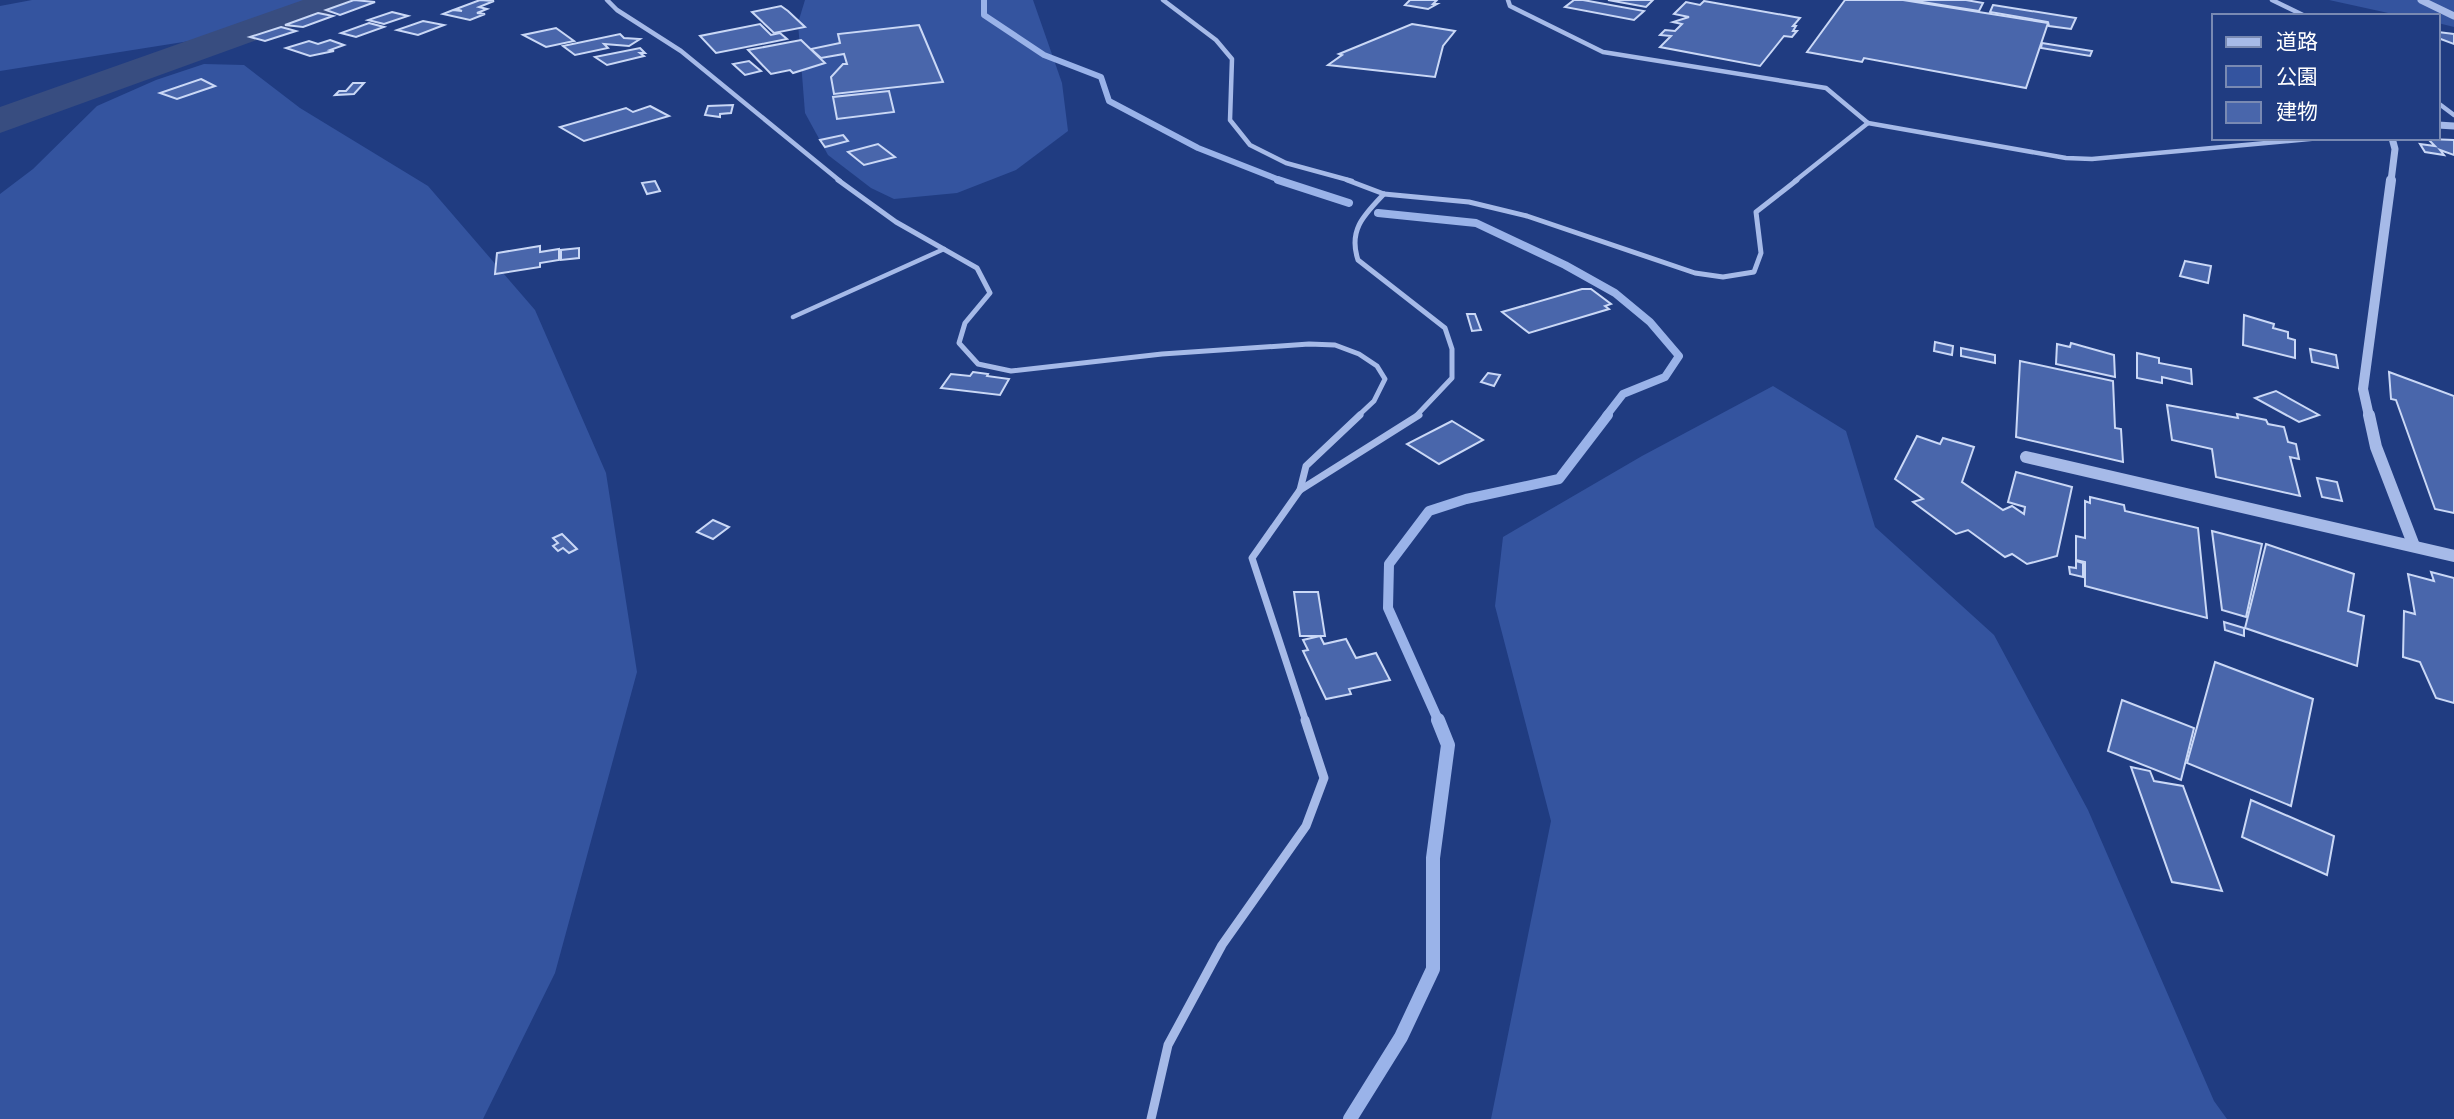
<svg xmlns="http://www.w3.org/2000/svg" width="2454" height="1119" viewBox="0 0 2454 1119" font-family="'Space Grotesk','Noto Sans JP',sans-serif">
  <style>
    .green { fill: #34549f }
    .lines { fill: none; stroke-linecap: round; stroke-linejoin: round }
    .stream-far3 { stroke: #9ab3e9; stroke-width: 6 }
    .stream-far2 { stroke: #9ab3e9; stroke-width: 8 }
    .stream-far1 { stroke: #9ab3e9; stroke-width: 10 }
    .stream { stroke: #9ab3e9; stroke-width: 14 }
    .river { fill: #384d80; fill-rule: evenodd }
    .building { fill: #4966ab; stroke: #cad8f6; stroke-width: 2 }
    .service { stroke: #a6bae8; stroke-width: 4.5 }
    .minor-far3 { stroke: #a6bae8; stroke-width: 4.5 }
    .minor-far2 { stroke: #a6bae8; stroke-width: 5 }
    .minor-far1 { stroke: #a6bae8; stroke-width: 7 }
    .minor { stroke: #a6bae8; stroke-width: 9 }
    .tertiary-far2 { stroke: #a6bae8; stroke-width: 7 }
    .tertiary-far1 { stroke: #a6bae8; stroke-width: 10 }
    .tertiary { stroke: #a6bae8; stroke-width: 12 }
  </style>
  <rect width="100%" height="100%" fill="#203c81"/>
  <!-- green -->
  <g class="green">
    <path d="M 32,0 L 348,0 L 259,30 L 0,71 L 0,6 Z"/>
    <path d="M 805,0 L 1033,0 L 1062,83 L 1068,131 L 1016,170 L 957,193 L 894,199 L 871,188 L 828,155 L 805,113 L 798,23 Z"/>
    <path d="M 2329,0 L 2454,0 L 2454,27 L 2438,23 L 2438,16 L 2402,16 Z"/>
    <path d="M 204,64 L 244,65 L 300,108 L 428,186 L 535,310 L 606,473 L 637,672 L 555,973 L 483,1119 L 0,1119 L 0,194 L 33,169 L 97,106 L 156,80 Z"/>
    <path d="M 1773,386 L 1846,431 L 1875,527 L 1994,635 L 2088,810 L 2214,1101 L 2227,1119 L 1491,1119 L 1551,821 L 1495,606 L 1503,537 L 1642,456 Z"/>
  </g>
  <g class="lines">
    <!-- stream-far3 -->
    <path class="stream-far3" d="M 984,0 L 984,15 L 1044,55 L 1101,77 L 1109,101 L 1198,148 L 1282,181"/>
    <!-- stream-far2 -->
    <g class="stream-far2">
      <path d="M 1278,180 L 1349,203"/>
      <path d="M 1378,213 L 1476,223 L 1565,265 L 1615,293 L 1650,322 L 1679,356 L 1665,377 L 1623,394 L 1606,416"/>
    </g>
    <!-- stream-far1 -->
    <path class="stream-far1" d="M 1439,722 L 1388,608 L 1389,564 L 1429,511 L 1466,499 L 1559,479 L 1608,415"/>
    <!-- stream -->
    <path class="stream" d="M 1350,1119 L 1401,1037 L 1433,969 L 1433,858 L 1448,745 L 1438,720"/>
    <!-- river -->
    <path class="river" d="M 303,0 L 353,0 L 348,7 L 0,133 L 0,107 Z"/>
  </g>
  <!-- building -->
  <g class="building">
    <path d="M 354,0 L 375,2 L 340,15 L 326,10 Z"/>
    <path d="M 480,0 L 494,1 L 479,7 L 487,9 L 477,13 L 485,14 L 470,20 L 443,14 L 453,10 L 462,11 L 456,9 Z"/>
    <path d="M 1410,0 L 1437,0 L 1433,4 L 1437,4 L 1428,9 L 1405,5 Z"/>
    <path d="M 1574,0 L 1583,0 L 1644,11 L 1634,20 L 1565,7 Z"/>
    <path d="M 1608,0 L 1653,0 L 1646,7 Z"/>
    <path d="M 1845,0 L 1903,0 L 2048,23 L 2026,88 L 1864,58 L 1862,62 L 1807,52 Z"/>
    <path d="M 1910,0 L 1966,0 L 1983,3 L 1979,11 Z"/>
    <path d="M 1704,1 L 1800,18 L 1793,26 L 1796,26 L 1793,31 L 1797,31 L 1792,37 L 1784,36 L 1760,66 L 1660,47 L 1671,36 L 1660,35 L 1665,30 L 1675,31 L 1682,24 L 1673,22 L 1689,17 L 1674,14 L 1686,2 L 1700,5 Z"/>
    <path d="M 1993,5 L 2076,18 L 2071,29 L 2049,26 L 2048,22 L 1990,12 Z"/>
    <path d="M 781,6 L 788,11 L 805,27 L 774,33 L 752,12 Z"/>
    <path d="M 392,12 L 408,16 L 384,24 L 368,20 Z"/>
    <path d="M 318,13 L 333,16 L 303,27 L 285,25 Z"/>
    <path d="M 423,21 L 444,25 L 418,35 L 397,30 Z"/>
    <path d="M 369,23 L 384,27 L 356,37 L 341,33 Z"/>
    <path d="M 760,24 L 771,35 L 780,33 L 787,39 L 716,53 L 700,36 Z"/>
    <path d="M 1412,24 L 1455,31 L 1443,46 L 1435,77 L 1328,65 L 1342,55 L 1339,54 Z"/>
    <path d="M 919,25 L 943,82 L 834,94 L 831,77 L 843,64 L 847,64 L 844,54 L 821,58 L 811,49 L 840,43 L 838,34 Z"/>
    <path d="M 281,27 L 296,31 L 265,41 L 250,37 Z"/>
    <path d="M 556,28 L 574,41 L 546,47 L 523,35 Z"/>
    <path d="M 2438,32 L 2454,34 L 2454,44 L 2438,38 Z"/>
    <path d="M 620,34 L 624,38 L 640,39 L 629,46 L 604,44 L 608,48 L 575,55 L 563,46 Z"/>
    <path d="M 330,40 L 344,45 L 330,50 L 334,51 L 310,56 L 286,48 L 309,41 L 318,44 Z"/>
    <path d="M 801,40 L 825,63 L 793,73 L 790,70 L 771,74 L 748,50 Z"/>
    <path d="M 2042,43 L 2092,51 L 2090,56 L 2041,48 Z"/>
    <path d="M 640,48 L 645,53 L 640,53 L 644,56 L 607,65 L 595,57 Z"/>
    <path d="M 749,61 L 761,71 L 745,75 L 733,64 Z"/>
    <path d="M 201,79 L 215,86 L 177,99 L 160,93 Z"/>
    <path d="M 353,83 L 364,83 L 354,94 L 335,95 L 339,91 L 346,91 Z"/>
    <path d="M 889,91 L 894,112 L 837,119 L 833,97 Z"/>
    <path d="M 733,105 L 731,113 L 720,114 L 720,117 L 705,115 L 708,106 Z"/>
    <path d="M 650,106 L 669,116 L 584,141 L 560,127 L 626,108 L 633,112 Z"/>
    <path d="M 843,135 L 848,141 L 825,147 L 820,140 Z"/>
    <path d="M 2428,139 L 2454,140 L 2454,155 L 2440,150 L 2444,155 L 2425,152 L 2420,144 L 2435,146 Z"/>
    <path d="M 878,144 L 895,157 L 864,165 L 848,152 Z"/>
    <path d="M 655,181 L 660,191 L 647,194 L 642,183 Z"/>
    <path d="M 540,246 L 540,252 L 559,249 L 559,260 L 540,263 L 540,267 L 495,274 L 497,253 Z"/>
    <path d="M 579,248 L 579,258 L 561,260 L 561,250 Z"/>
    <path d="M 2185,261 L 2211,266 L 2208,283 L 2180,276 Z"/>
    <path d="M 1582,289 L 1591,289 L 1611,304 L 1605,306 L 1609,309 L 1529,333 L 1502,312 Z"/>
    <path d="M 1467,314 L 1475,314 L 1481,330 L 1472,331 Z"/>
    <path d="M 2244,315 L 2274,324 L 2273,328 L 2288,332 L 2288,338 L 2295,340 L 2295,358 L 2243,345 Z"/>
    <path d="M 1935,342 L 1953,346 L 1952,355 L 1934,351 Z"/>
    <path d="M 2071,343 L 2114,355 L 2115,377 L 2056,364 L 2057,344 L 2070,347 Z"/>
    <path d="M 1961,348 L 1995,355 L 1995,363 L 1961,356 Z"/>
    <path d="M 2310,349 L 2336,355 L 2338,368 L 2312,362 Z"/>
    <path d="M 2137,353 L 2159,358 L 2159,363 L 2191,369 L 2192,384 L 2162,377 L 2162,383 L 2137,378 Z"/>
    <path d="M 2020,361 L 2113,381 L 2115,428 L 2121,429 L 2123,462 L 2016,437 Z"/>
    <path d="M 973,372 L 988,374 L 987,376 L 1009,379 L 1000,395 L 941,388 L 951,374 L 970,376 Z"/>
    <path d="M 2389,372 L 2454,396 L 2454,513 L 2435,509 L 2396,400 L 2391,399 Z"/>
    <path d="M 1488,373 L 1500,375 L 1494,386 L 1481,382 Z"/>
    <path d="M 2276,391 L 2319,415 L 2299,422 L 2255,398 Z"/>
    <path d="M 2167,405 L 2238,418 L 2237,414 L 2266,420 L 2268,424 L 2284,427 L 2288,442 L 2296,444 L 2299,459 L 2290,457 L 2300,496 L 2216,477 L 2212,449 L 2172,440 Z"/>
    <path d="M 1452,421 L 1483,440 L 1439,464 L 1407,444 Z"/>
    <path d="M 1917,436 L 1940,444 L 1943,438 L 1974,447 L 1962,482 L 2003,510 L 2012,506 L 2024,514 L 2025,507 L 2008,502 L 2016,472 L 2072,487 L 2057,556 L 2027,564 L 2012,554 L 2005,557 L 1968,530 L 1956,534 L 1913,502 L 1923,499 L 1895,479 Z"/>
    <path d="M 2317,478 L 2337,482 L 2342,501 L 2322,497 Z"/>
    <path d="M 2090,497 L 2124,505 L 2125,511 L 2198,528 L 2207,618 L 2085,586 L 2085,562 L 2076,560 L 2076,536 L 2085,538 L 2085,501 L 2090,503 Z"/>
    <path d="M 713,520 L 729,527 L 713,539 L 697,532 Z"/>
    <path d="M 2212,531 L 2262,544 L 2246,617 L 2222,610 Z"/>
    <path d="M 562,534 L 577,549 L 569,553 L 563,548 L 558,551 L 553,546 L 558,543 L 553,538 Z"/>
    <path d="M 2266,544 L 2354,574 L 2348,611 L 2364,616 L 2357,666 L 2245,628 Z"/>
    <path d="M 2076,561 L 2083,563 L 2083,577 L 2070,574 L 2069,567 L 2076,568 Z"/>
    <path d="M 2431,572 L 2454,578 L 2454,703 L 2436,698 L 2420,662 L 2403,657 L 2404,611 L 2415,614 L 2408,574 L 2434,581 Z"/>
    <path d="M 1294,592 L 1318,592 L 1325,636 L 1300,636 Z"/>
    <path d="M 2224,622 L 2244,628 L 2244,636 L 2225,630 Z"/>
    <path d="M 1320,636 L 1324,644 L 1346,639 L 1356,658 L 1376,653 L 1390,680 L 1349,689 L 1351,694 L 1326,699 L 1303,651 L 1308,650 L 1303,640 Z"/>
    <path d="M 2215,662 L 2313,699 L 2291,806 L 2187,763 Z"/>
    <path d="M 2122,700 L 2194,728 L 2181,780 L 2108,751 Z"/>
    <path d="M 2131,767 L 2150,771 L 2154,781 L 2183,786 L 2222,891 L 2172,882 Z"/>
    <path d="M 2251,800 L 2334,836 L 2327,875 L 2242,837 Z"/>
  </g>
  <g class="lines">
    <!-- service -->
    <path class="service" d="M 793,317 L 944,249"/>
    <!-- minor-far3 -->
    <g class="minor-far3">
      <path d="M 607,0 L 617,10 L 681,51 L 840,181"/>
      <path d="M 1163,0 L 1216,40 L 1232,59 L 1230,120 L 1250,145 L 1286,163 L 1352,181"/>
      <path d="M 1508,0 L 1510,6 L 1603,52 L 1826,88 L 1868,123"/>
      <path d="M 2272,0 L 2305,16"/>
      <path d="M 2438,103 L 2454,115"/>
      <path d="M 1795,181 L 1868,123 L 2066,158 L 2092,159 L 2320,138"/>
    </g>
    <!-- minor-far2 -->
    <g class="minor-far2">
      <path d="M 838,180 L 896,222 L 977,268 L 990,293 L 965,323 L 959,343 L 978,364 L 1011,371 L 1162,354 L 1309,344 L 1335,345 L 1359,354 L 1377,366 L 1385,379 L 1374,401 L 1358,416"/>
      <path d="M 1347,180 L 1384,194 L 1469,202 L 1527,216 L 1695,273 L 1723,277 L 1754,272 L 1761,253 L 1756,212 L 1797,180"/>
      <path d="M 1384,194 C 1364,215 1348,230 1358,260 L 1445,328 L 1452,349 L 1452,378 L 1416,416"/>
    </g>
    <!-- minor-far1 -->
    <g class="minor-far1">
      <path d="M 1300,490 L 1306,466 L 1360,415"/>
      <path d="M 1306,722 L 1252,558 L 1300,490 L 1419,415"/>
    </g>
    <!-- minor -->
    <path class="minor" d="M 1151,1119 L 1168,1045 L 1222,945 L 1306,826 L 1324,778 L 1305,720"/>
    <!-- tertiary-far2 -->
    <g class="tertiary-far2">
      <path d="M 2421,0 L 2454,16"/>
      <path d="M 2438,125 L 2454,126"/>
      <path d="M 2391,181 L 2395,149 L 2392,138"/>
    </g>
    <!-- tertiary-far1 -->
    <path class="tertiary-far1" d="M 2369,416 L 2363,389 L 2391,180"/>
    <!-- tertiary -->
    <g class="tertiary">
      <path d="M 2369,415 L 2376,447 L 2414,546"/>
      <path d="M 2026,457 L 2454,556"/>
    </g>
  </g>
  <!-- legend -->
  <rect x="2212" y="14" width="228" height="126" fill="#203c81" stroke="#798ab3" stroke-width="2"/>
  <rect x="2226" y="37" width="35" height="10" fill="#a6bae8" stroke="#798ab3" stroke-width="2"/>
  <text x="2276" y="49" font-size="21" fill="#ffffff">道路</text>
  <rect x="2226" y="66" width="35" height="21" fill="#34549f" stroke="#798ab3" stroke-width="2"/>
  <text x="2276" y="84" font-size="21" fill="#ffffff">公園</text>
  <rect x="2226" y="102" width="35" height="21" fill="#4966ab" stroke="#798ab3" stroke-width="2"/>
  <text x="2276" y="119" font-size="21" fill="#ffffff">建物</text>
</svg>
